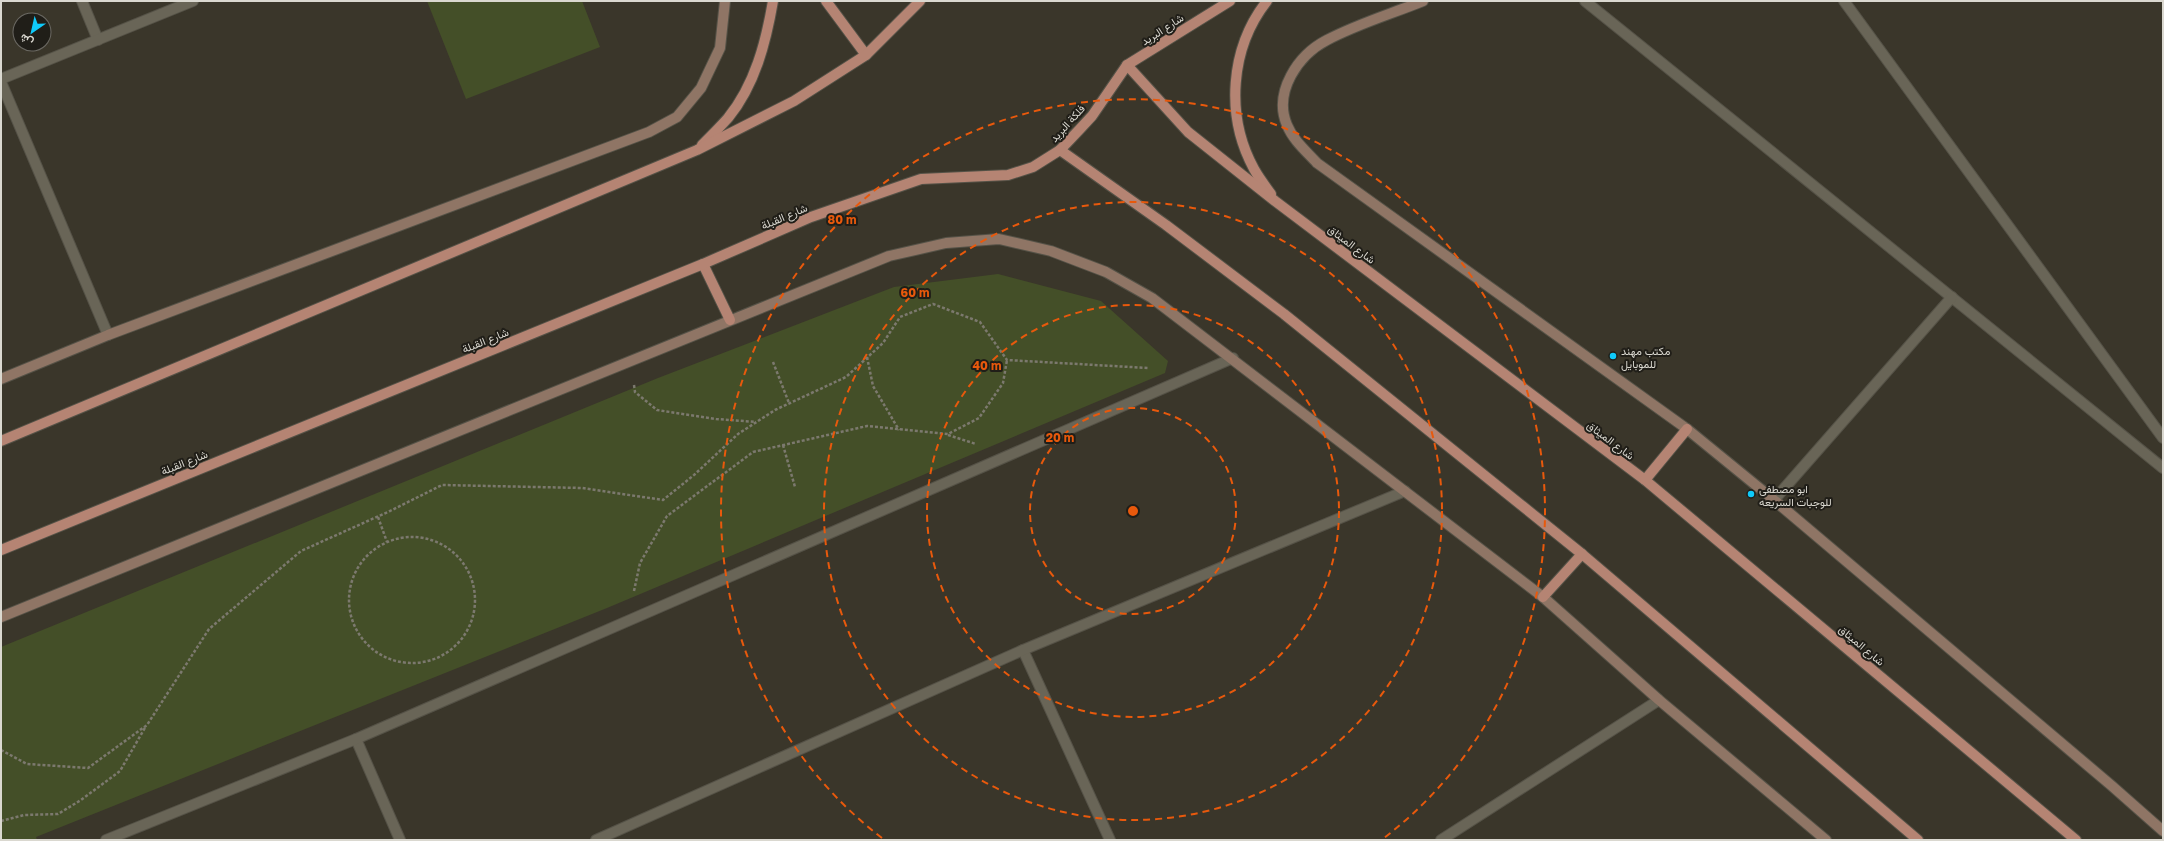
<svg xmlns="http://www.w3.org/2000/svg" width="2164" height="841" viewBox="0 0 2164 841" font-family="'Golos Text',Vazirmatn,sans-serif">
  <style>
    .green { fill: #444f28 }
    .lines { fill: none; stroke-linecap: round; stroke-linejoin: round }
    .street-casing { stroke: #555247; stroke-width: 12 }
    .secondary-casing { stroke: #555247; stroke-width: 12 }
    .primary-casing { stroke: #555247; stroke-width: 12 }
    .path { stroke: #7c796e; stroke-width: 2.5; stroke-dasharray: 3 2; stroke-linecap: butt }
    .street { stroke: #696557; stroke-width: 10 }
    .secondary { stroke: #8f7565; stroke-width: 10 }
    .primary { stroke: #b58473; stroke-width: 10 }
    .ring { fill: none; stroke: #e8590c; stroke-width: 2; stroke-dasharray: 7 5 }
    .poi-dot { fill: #0fcafa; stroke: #201e18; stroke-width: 1.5 }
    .labels { text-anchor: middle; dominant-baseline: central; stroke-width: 4; stroke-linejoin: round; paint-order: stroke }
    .street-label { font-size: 11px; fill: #dad8d0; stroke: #201e18 }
    .poi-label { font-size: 11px; fill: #dad8d0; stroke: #201e18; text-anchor: start }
    .centre { fill: #e8590c; stroke: #201e18; stroke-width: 2 }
    .ring-label { font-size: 12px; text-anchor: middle; font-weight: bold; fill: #e8590c; stroke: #201e18; stroke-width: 4; stroke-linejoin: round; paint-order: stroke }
  </style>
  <rect width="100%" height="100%" fill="#3a362a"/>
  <!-- green -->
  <g class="green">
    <path d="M 427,1 L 582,1 L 600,47 L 466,99 Z"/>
    <path d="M 998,274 L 1101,301 L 1168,361 L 1165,373 L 607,608 L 36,837 L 37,840 L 1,840 L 1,647 L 658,378 L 894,287 Z"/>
  </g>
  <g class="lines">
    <!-- street casing -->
    <g class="street-casing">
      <g id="street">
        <path d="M 82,1 L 98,40"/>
        <path d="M 1585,1 L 2163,468"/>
        <path d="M 1844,1 L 2163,438"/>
        <path d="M 1,79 L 193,1"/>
        <path d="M 1,82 L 108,335"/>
        <path d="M 1774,500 L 1952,297"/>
        <path d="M 1023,650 L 1110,840"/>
        <path d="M 356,739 L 400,840"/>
        <path d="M 106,840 L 356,739 L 1233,358"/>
        <path d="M 596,840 L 1023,650 L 1405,491"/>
        <path d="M 1441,840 L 1659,700"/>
      </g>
    </g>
    <!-- secondary casing -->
    <g class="secondary-casing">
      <g id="secondary">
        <path d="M 1423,1 C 1391,14 1357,24 1327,40 C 1298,55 1273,92 1287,125 C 1293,140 1306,151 1317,163 L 1687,429 L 1774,500 L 2112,786 L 2163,831"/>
        <path d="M 1,379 L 108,335 L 649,132 L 677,117 L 701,88 L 720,48 L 725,1"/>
        <path d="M 1,617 L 889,256 L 946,243 L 999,239 L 1051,251 L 1106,272 L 1152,298 L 1543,597 L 1659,700 L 1826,840"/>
      </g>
    </g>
    <!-- primary casing -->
    <g class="primary-casing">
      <g id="primary">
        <path d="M 826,1 L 866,55"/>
        <path d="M 1267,1 C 1230,48 1225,116 1254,169 C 1259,178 1265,186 1271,194"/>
        <path d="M 1127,65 L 1188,132 L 1275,201 L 1645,480 L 2076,840"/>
        <path d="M 702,145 C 711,136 720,127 728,118 C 755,85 766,42 773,1"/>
        <path d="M 1060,150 L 1166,225 L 1284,314 L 1582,554 L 1918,840"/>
        <path d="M 703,264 L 730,320"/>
        <path d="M 1,441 L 697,150 L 794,101 L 866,55 L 920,1"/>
        <path d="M 1645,480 L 1687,429"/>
        <path d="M 1,550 L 703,264 L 811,217 L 921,179 L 1008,175 L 1033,167 L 1060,150 L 1079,130 L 1092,116 L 1127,65 L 1230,1"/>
        <path d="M 1543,597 L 1582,554"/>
      </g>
    </g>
    <!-- path -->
    <g class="path">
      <path d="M 867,357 L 873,386 L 899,430"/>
      <path d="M 773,362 L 789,403"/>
      <path d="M 634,385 L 635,392 L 657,410 L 716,419 L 756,422"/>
      <path d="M 948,435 L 976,444"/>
      <path d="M 783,445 L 795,487"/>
      <path d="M 378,517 L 387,542"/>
      <circle cx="412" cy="600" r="63"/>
      <path d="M 634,591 L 640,563 L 667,516 L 753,452 L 867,426 L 948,434 L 979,418 L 1003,383 L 1007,360"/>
      <path d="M 1,750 L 27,764 L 88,768 L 147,725 L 209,629 L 301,551 L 390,511 L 442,485 L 582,488 L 663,500 L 694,475 L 738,434 L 775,410 L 846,377 L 883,343 L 900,317 L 933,304 L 980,322 L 1007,360 L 1148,368"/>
      <path d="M 1,821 L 24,815 L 58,814 L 81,800 L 120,771 L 146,726"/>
    </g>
    <!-- street -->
    <use href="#street" class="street"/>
    <!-- secondary -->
    <use href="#secondary" class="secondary"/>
    <!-- primary -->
    <use href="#primary" class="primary"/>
  </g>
  <!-- distance rings -->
  <g class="ring">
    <circle cx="1133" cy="511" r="103"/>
    <circle cx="1133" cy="511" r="206"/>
    <circle cx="1133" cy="511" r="309"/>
    <path d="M882 838A412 412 0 1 1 1384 838"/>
  </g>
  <!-- markers -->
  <g class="poi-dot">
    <circle cx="1613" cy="356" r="4"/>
    <circle cx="1751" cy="494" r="4"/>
  </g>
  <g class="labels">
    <!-- street labels -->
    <g class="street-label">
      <text transform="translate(1162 29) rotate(-33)">شارع البريد</text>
      <text transform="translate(1067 123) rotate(-48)">فلكة البريد</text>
      <text transform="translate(784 216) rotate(-23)">شارع القبلة</text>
      <text transform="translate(1352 244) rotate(37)">شارع الميثاق</text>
      <text transform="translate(485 340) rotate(-22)">شارع القبلة</text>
      <text transform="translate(1611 440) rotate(37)">شارع الميثاق</text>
      <text transform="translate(184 462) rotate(-22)">شارع القبلة</text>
      <text transform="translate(1862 645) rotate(40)">شارع الميثاق</text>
    </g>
    <!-- poi labels -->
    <g class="poi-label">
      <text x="1621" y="350">مكتب مهند<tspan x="1621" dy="13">للموبايل</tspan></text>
      <text x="1759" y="488">ابو مصطفى<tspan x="1759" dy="13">للوجبات السريعه</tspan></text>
    </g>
  </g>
  <circle cx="1133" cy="511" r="6" class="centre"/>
  <g class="ring-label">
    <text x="842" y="224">80 m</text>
    <text x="915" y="297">60 m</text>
    <text x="987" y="370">40 m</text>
    <text x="1060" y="442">20 m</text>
  </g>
  <!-- border -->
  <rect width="2164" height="841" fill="none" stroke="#dad8d0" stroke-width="4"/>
  <!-- north arrow -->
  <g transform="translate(32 32) rotate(214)"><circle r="19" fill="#201e18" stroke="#6a6862"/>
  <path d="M0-3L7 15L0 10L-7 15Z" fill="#0fcafa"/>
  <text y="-6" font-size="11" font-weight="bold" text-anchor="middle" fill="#dad8d0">ش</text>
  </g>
</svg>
